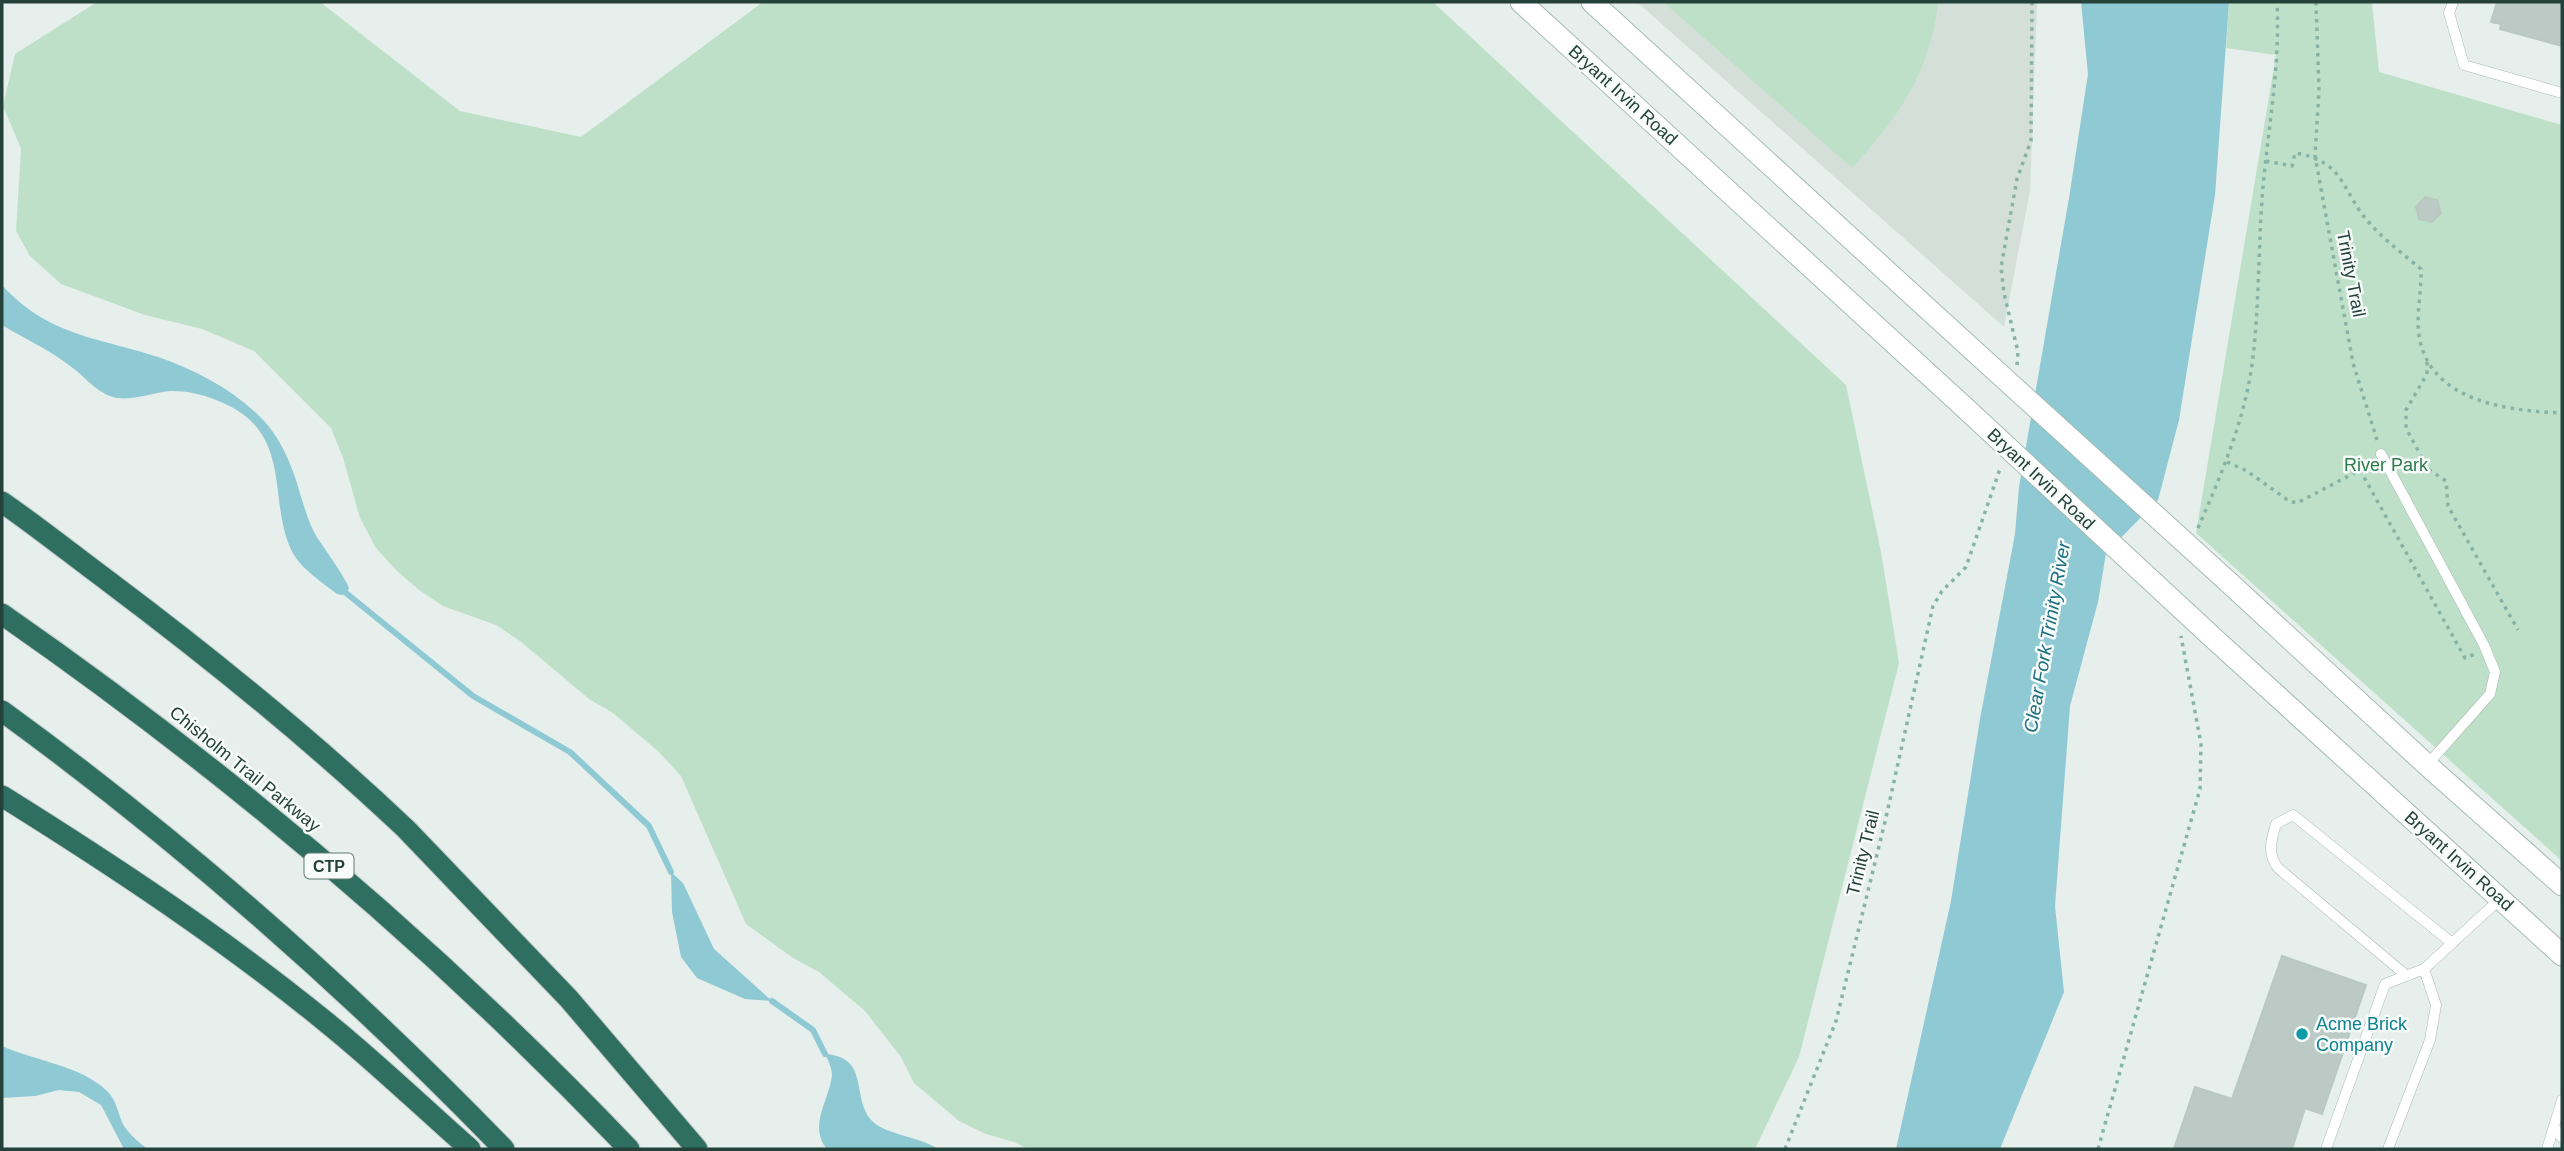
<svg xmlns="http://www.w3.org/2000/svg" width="2564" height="1151" viewBox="0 0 2564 1151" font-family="Helvetica,sans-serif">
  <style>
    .built { fill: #d4dfda }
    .green { fill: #bfe0c8 }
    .water { fill: #8ec9d4 }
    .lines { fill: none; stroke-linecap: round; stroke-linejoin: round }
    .stream { stroke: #8ec9d4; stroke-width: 6 }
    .building { fill: #bbcac4; stroke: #b8c9c2; stroke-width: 2 }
    .service-casing { stroke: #a8b8b2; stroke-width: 11 }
    .secondary-casing { stroke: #a4bbb3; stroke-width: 23 }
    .motorway-casing { stroke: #c2cac8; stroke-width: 23 }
    .path { stroke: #86b3a5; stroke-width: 3.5; stroke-dasharray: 3.5 5; stroke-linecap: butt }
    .service { stroke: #fff; stroke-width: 10 }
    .secondary { stroke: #fff; stroke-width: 21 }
    .motorway { stroke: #2f6f62; stroke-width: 21 }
    .secondary-bridge-casing { stroke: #a4bbb3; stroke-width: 23; stroke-linecap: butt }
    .secondary-bridge { stroke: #fff; stroke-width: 21 }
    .culture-dot { fill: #0f9aa8; stroke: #f7fbf9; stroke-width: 2.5 }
    .labels { text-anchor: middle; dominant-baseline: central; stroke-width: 5; stroke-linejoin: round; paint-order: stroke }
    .shield { fill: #f7fbf9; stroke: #637a73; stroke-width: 2 }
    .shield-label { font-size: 16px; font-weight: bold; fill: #24423a }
    .street-label { font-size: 18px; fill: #24423a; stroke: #f7fbf9 }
    .park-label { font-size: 18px; fill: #2d7a4b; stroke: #f7fbf9 }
    .culture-label { font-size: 18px; fill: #0d838f; stroke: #f7fbf9; text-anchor: start }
    .water-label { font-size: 19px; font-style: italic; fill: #1c6f80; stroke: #f7fbf9 }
  </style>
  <rect width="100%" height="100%" fill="#e6efeb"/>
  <!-- built -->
  <path class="built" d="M 1637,2 L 2037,2 L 2030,191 L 2004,327 Z"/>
  <!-- green -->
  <g class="green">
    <path d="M 97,2 L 320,2 L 460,111 L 581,137 L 763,2 L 1433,2 L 1846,385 L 1881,552 L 1899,663 L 1799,1057 L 1755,1149 L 1028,1149 L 1014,1142 L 986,1134 L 959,1121 L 914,1083 L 901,1057 L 865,1011 L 819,972 L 793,958 L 746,924 L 681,776 L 659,752 L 613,713 L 589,699 L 520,641 L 496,625 L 443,606 L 419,590 L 397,571 L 376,548 L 360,518 L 343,458 L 331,428 L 254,351 L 202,329 L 145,315 L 61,284 L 30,256 L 16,231 L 21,149 L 3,106 L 15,54 Z"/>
    <path d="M 1663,2 L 1938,2 C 1931,72 1898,118 1852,168 Z"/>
    <path d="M 2229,2 L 2372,2 L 2379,72 L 2562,125 L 2562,861 L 2196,533 L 2276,55 L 2226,48 Z"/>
  </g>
  <!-- water -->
  <g class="water">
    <path d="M 2081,2 L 2229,2 L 2215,195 L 2179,420 L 2158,500 L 2106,553 L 2098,602 L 2070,706 L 2055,906 L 2064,992 L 2000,1149 L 1896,1149 L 1951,901 L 1980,719 L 2015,534 L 2019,487 L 2069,198 L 2088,74 Z"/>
    <path d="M 2,285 C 48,336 97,337 158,357 C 193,369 228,387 255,412 C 281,435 293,467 302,500 C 307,515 311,530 321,543 C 325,549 349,584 349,588 C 348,592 346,593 342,595 L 337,594 C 323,583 303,570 294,555 C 270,513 288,456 250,420 C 232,403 196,390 171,391 C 153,392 132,402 113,397 C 95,392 82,373 66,363 C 46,348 23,338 2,325 Z"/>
    <path d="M 671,872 L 683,883 L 714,949 L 772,1001 L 745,999 L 697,978 L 681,957 L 672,912 Z"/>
    <path d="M 2,1046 C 35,1061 80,1065 107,1091 C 117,1100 118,1115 124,1126 C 130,1135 139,1142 147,1149 L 124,1149 L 101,1105 L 79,1092 L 59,1090 L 35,1096 L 2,1098 Z"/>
    <path d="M 825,1054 C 867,1057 853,1090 868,1116 C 879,1135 920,1136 938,1149 L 827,1149 C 808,1126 829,1101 832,1075 C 832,1068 828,1060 825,1054 Z"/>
  </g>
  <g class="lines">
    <!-- stream -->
    <g class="stream">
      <path d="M 346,593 L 473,696 L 570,752 L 649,826 L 671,872"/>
      <path d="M 772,1001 L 813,1030 L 825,1054"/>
    </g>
  </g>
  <!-- building -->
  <g class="building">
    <path d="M 2497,2 L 2562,2 L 2562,46 L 2500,29 L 2501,24 L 2491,22 Z"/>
    <path d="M 2425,197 L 2437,200 L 2441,213 L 2432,222 L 2419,219 L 2416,207 Z"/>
    <path d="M 2282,956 L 2366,985 L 2322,1114 L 2305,1108 L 2292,1149 L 2174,1149 L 2195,1087 L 2232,1099 Z"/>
  </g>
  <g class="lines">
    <!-- service casing -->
    <g class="service-casing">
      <g id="service">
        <path d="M 2453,2 L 2449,13 L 2464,65 L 2562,93"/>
        <path d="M 2381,454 L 2484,645 L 2495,672 L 2490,694 L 2427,765"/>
        <path d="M 2407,976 L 2278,868 C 2267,854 2271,840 2276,824 L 2293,815 L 2452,943"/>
        <path d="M 2554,1127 L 2562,1138"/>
        <path d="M 2326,1149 L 2385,984 L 2424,969 L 2500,899"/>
        <path d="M 2388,1149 L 2430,1040 L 2436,1005 L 2424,969"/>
        <path d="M 2547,1149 L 2562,1100"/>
      </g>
    </g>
    <!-- secondary casing -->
    <g class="secondary-casing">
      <g id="secondary">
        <path d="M 1521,2 L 1963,406"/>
        <path d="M 1592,2 L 1974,351"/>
        <path d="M 2224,578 L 2427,765 L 2562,885"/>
        <path d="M 2210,635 L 2562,955"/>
      </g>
    </g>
    <!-- motorway casing -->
    <g class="motorway-casing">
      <g id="motorway">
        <path d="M 2,502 C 38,527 73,555 108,581 C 212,659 312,740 406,829 L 569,999 L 697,1149"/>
        <path d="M 2,614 C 228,771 439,950 629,1149"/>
        <path d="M 2,711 C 181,841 350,990 504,1149"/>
        <path d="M 2,796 C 114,866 223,938 326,1022 C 376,1062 422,1107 470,1149"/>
      </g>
    </g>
    <!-- path -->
    <g class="path">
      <path d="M 2316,2 L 2319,90 L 2315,156 L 2353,363 L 2377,440"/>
      <path d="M 2266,161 L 2292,166 L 2295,153 C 2347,162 2340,191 2371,225 C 2386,241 2404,255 2421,269 C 2422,293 2414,321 2421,345 C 2437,403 2512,411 2562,413"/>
      <path d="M 2427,362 L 2427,374 L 2406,410 L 2406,428 L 2428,469 L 2446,481 L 2448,506 L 2518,630"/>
      <path d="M 2017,365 L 2018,352 L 2004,293 L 2001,267 L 2017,179 L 2031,141 L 2032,2"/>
      <path d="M 2227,462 L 2247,471 L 2289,501 L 2297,503 L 2360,470 L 2465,658 L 2475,654"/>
      <path d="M 2198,528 C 2222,473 2246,417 2253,357 C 2260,297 2258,236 2264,176 C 2270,118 2280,61 2277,2"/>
      <path d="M 1785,1149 L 1836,1021 L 1885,822 L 1933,606 L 1942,591 L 1966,567 L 2001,466"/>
      <path d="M 2098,1149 L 2200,789 L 2201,744 L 2181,636"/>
    </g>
    <!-- service -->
    <use href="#service" class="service"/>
    <!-- secondary -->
    <use href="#secondary" class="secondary"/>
    <!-- motorway -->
    <use href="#motorway" class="motorway"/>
    <!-- secondary-bridge casing -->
    <g class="secondary-bridge-casing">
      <g id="secondary-bridge">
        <path d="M 1974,351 L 2224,578"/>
        <path d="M 1963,406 L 2210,635"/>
      </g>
    </g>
    <!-- secondary-bridge -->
    <use href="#secondary-bridge" class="secondary-bridge"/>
  </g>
  <!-- markers -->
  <circle class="culture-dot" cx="2302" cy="1034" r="7"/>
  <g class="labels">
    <!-- shield labels -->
    <rect class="shield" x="304.5" y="853.5" width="49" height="25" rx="5"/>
    <g class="shield-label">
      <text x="329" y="866">CTP</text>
    </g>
    <!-- street labels -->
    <g class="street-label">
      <text transform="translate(1623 95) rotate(42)">Bryant Irvin Road</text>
      <text transform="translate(2351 274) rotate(79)">Trinity Trail</text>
      <text transform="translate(2041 479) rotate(43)">Bryant Irvin Road</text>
      <text transform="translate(245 769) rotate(39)">Chisholm Trail Parkway</text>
      <text transform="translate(1863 853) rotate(-76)">Trinity Trail</text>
      <text transform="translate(2459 861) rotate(42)">Bryant Irvin Road</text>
    </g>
    <!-- park labels -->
    <g class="park-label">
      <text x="2386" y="465">River Park</text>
    </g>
    <!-- culture labels -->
    <g class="culture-label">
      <text x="2316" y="1024">Acme Brick<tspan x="2316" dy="21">Company</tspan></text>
    </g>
    <!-- water labels -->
    <g class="water-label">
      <text transform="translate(2047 637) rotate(-80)">Clear Fork Trinity River</text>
    </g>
  </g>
  <!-- border -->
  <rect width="2564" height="1151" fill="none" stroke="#24423a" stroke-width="7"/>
</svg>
